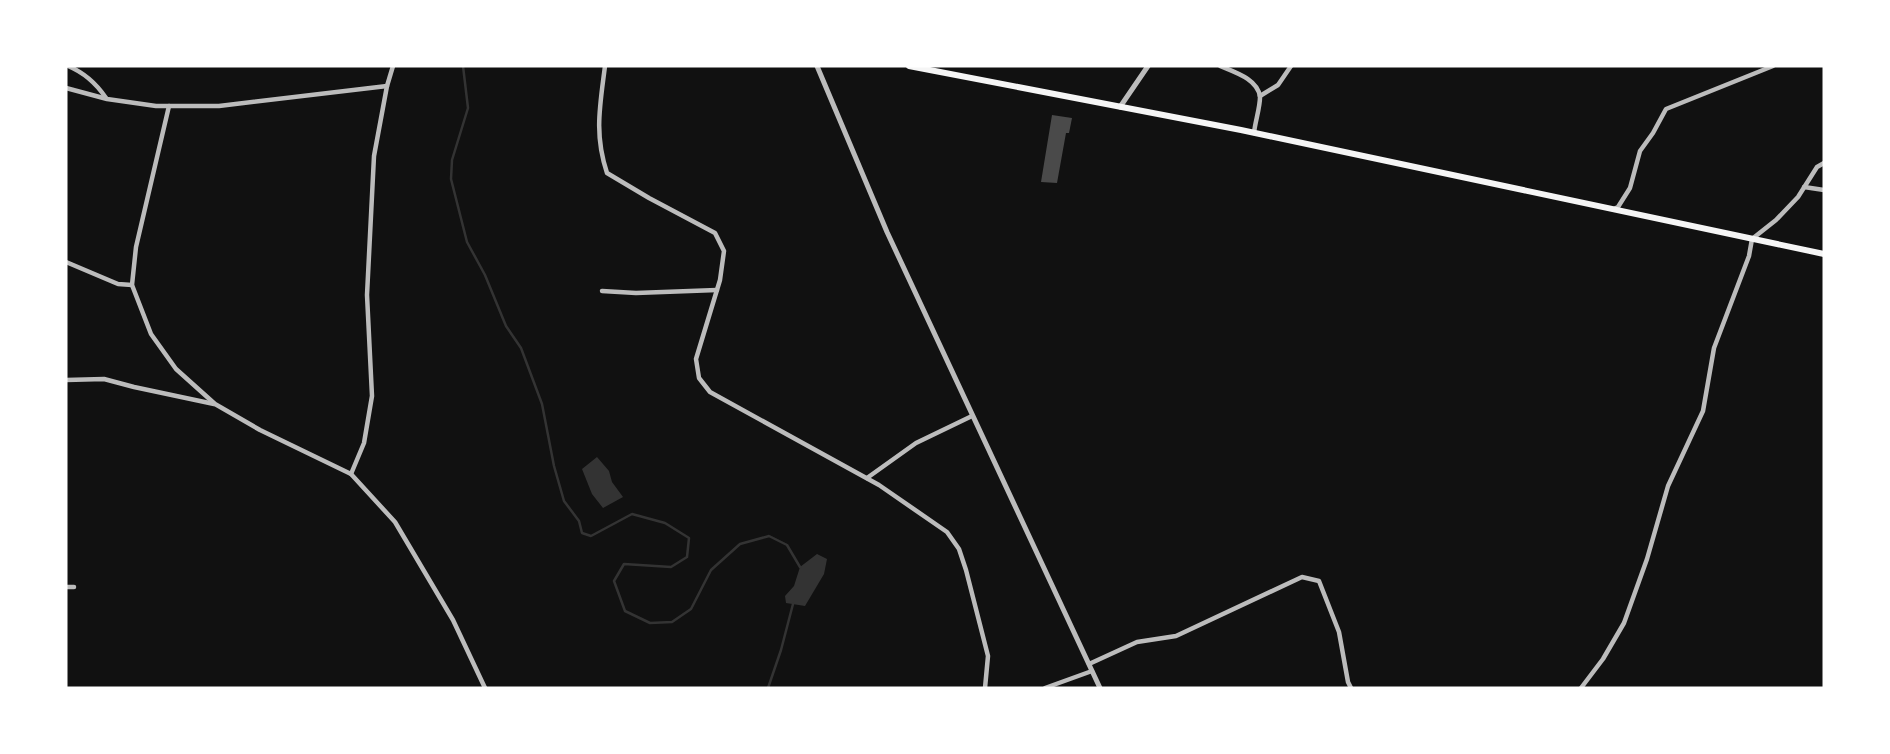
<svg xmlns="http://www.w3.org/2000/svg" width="1890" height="754" viewBox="0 0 1890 754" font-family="'DejaVu Sans',sans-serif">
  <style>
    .water { fill: #333 }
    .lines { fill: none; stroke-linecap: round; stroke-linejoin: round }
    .stream { stroke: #333; stroke-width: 2.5 }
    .building { fill: #4a4a4a }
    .minor { stroke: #bcbcbc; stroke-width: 4.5 }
    .tertiary { stroke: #bcbcbc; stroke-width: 5 }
    .primary { stroke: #f5f5f5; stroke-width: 6 }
  </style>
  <rect width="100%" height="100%" fill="#111"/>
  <!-- water -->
  <g class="water">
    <path d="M 597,457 L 609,471 L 612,482 L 623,497 L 603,508 L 592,494 L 582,469 Z"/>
    <path d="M 817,554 L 827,559 L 824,574 L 805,606 L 786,603 L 785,596 L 794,586 L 800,567 Z"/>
  </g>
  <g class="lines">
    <!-- stream -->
    <g class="stream">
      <path d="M 463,66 L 468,108 L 452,160 L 451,179 L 467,242 L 485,275 L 506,326 L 521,348 L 542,404 L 554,466 L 564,501 L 579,521 L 582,533 L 591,536 L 632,514 L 665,523 L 689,538 L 687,557 L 671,567 L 624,564 L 614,581 L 625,611 L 650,623 L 672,622 L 691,609 L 711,570 L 740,544 L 769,536 L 787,545 L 800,567"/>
      <path d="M 768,688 L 781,650 L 793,604"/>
    </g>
  </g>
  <!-- building -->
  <path class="building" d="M 1052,115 L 1072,118 L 1069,133 L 1066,133 L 1057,183 L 1041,182 Z"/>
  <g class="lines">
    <!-- minor -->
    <g class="minor">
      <path d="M 68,66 C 85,73 96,83 106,98"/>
      <path d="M 605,66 C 600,106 594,134 607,173 L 649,198 L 715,233 L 724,251 L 720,280 L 696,359 L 699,378 L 710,392 L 879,485 L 947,532 L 959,549 L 966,570 L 988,656 L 985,688"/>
      <path d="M 1220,66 C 1234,72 1258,79 1260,97 C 1260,108 1255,122 1254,133"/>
      <path d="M 66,88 L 107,99 L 156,106 L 219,106 L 387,86"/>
      <path d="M 1260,96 L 1278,85 L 1291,66"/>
      <path d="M 169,106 L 136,247 L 132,285 L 151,334 L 176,369 L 215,404 L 260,430 L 351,474 L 395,522 L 453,620 L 485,688"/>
      <path d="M 1804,187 L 1824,190"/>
      <path d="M 1614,209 L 1618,207 L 1630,188 L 1640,151 L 1653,133 L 1666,109 L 1773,66"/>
      <path d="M 66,262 L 118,284 L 132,285"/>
      <path d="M 602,291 L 636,293 L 717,290"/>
      <path d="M 66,380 L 104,379 L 134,387 L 214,404"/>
      <path d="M 351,474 L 364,443 L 372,396 L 367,295 L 374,156 L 387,86 L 393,66"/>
      <path d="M 867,478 L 916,443 L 972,416"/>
      <path d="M 66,587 L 74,587"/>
      <path d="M 1089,664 L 1137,642 L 1176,636 L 1302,577 L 1319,581 L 1339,632 L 1348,682 L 1351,688"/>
      <path d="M 1045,688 L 1092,671"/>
      <path d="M 1581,688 L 1603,659 L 1624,623 L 1647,559 L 1668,486 L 1703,411 L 1714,348 L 1749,256 L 1752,239 L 1776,220 L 1798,197 L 1817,167 L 1824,163"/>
    </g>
    <!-- tertiary -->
    <g class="tertiary">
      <path d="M 817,66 L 887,232 L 1100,688"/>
      <path d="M 1120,107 L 1148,66"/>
    </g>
    <!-- primary -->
    <path class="primary" d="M 909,66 L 1241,130 L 1824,254"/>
  </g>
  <!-- border -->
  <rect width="1890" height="754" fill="none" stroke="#ffffff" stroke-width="135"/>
</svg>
